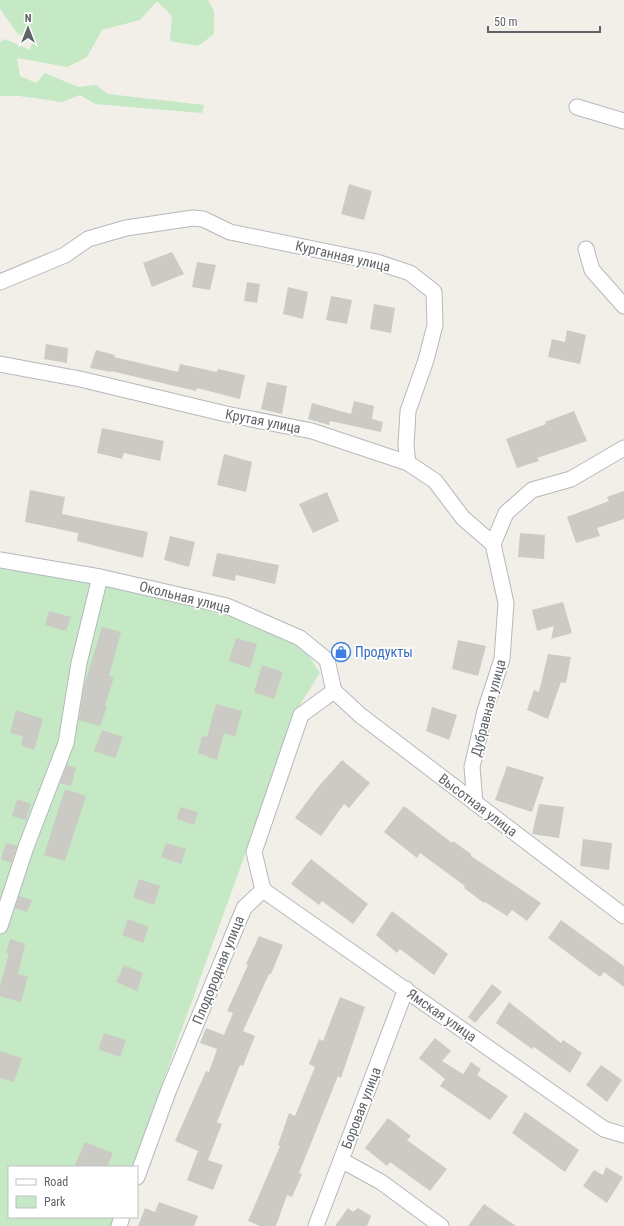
<svg xmlns="http://www.w3.org/2000/svg" width="624" height="1226" viewBox="0 0 624 1226" font-family="'Roboto Condensed',sans-serif">
  <style>
    .green { fill: #c5e8c5 }
    .building { fill: #cccac5 }
    .lines { fill: none; stroke-linecap: round; stroke-linejoin: round }
    .minor-casing { stroke: #b5b8bc; stroke-width: 17 }
    .minor { stroke: #fff; stroke-width: 15 }
    .labels { text-anchor: middle; dominant-baseline: central; stroke-width: 3.5; stroke-linejoin: round; paint-order: stroke }
    .street-label { font-size: 14px; fill: #5f6368; stroke: #fff }
    .shop-label { font-size: 14px; fill: #366cbe; stroke: #fff; text-anchor: start }
  </style>
  <rect width="100%" height="100%" fill="#f1efe8"/>
  <!-- green -->
  <g class="green">
    <path d="M 0,0 L 208,0 L 214,11 L 214,34 L 198,46 L 170,41 L 172,16 L 157,1 L 140,20 L 102,30 L 87,57 L 67,67 L 17,58 L 20,76 L 36,83 L 45,73 L 78,87 L 96,85 L 108,94 L 204,105 L 202,113 L 95,104 L 80,95 L 62,102 L 19,96 L 0,96 L 0,42 L 5,39 L 30,50 L 33,38 L 18,34 L 0,9 Z"/>
    <path d="M 0,568 L 189,600 L 301,644 L 320,673 L 298,708 L 132,1167 L 9,1167 L 9,1217 L 114,1217 L 111,1226 L 0,1226 Z"/>
  </g>
  <!-- building -->
  <g class="building">
    <path d="M 349,184 L 372,191 L 364,220 L 341,214 Z"/>
    <path d="M 172,252 L 184,274 L 152,287 L 143,263 Z"/>
    <path d="M 197,262 L 216,265 L 210,290 L 192,287 Z"/>
    <path d="M 247,282 L 260,284 L 257,303 L 244,301 Z"/>
    <path d="M 288,287 L 308,292 L 303,319 L 283,314 Z"/>
    <path d="M 331,296 L 352,300 L 347,324 L 326,320 Z"/>
    <path d="M 374,304 L 395,308 L 391,333 L 370,329 Z"/>
    <path d="M 567,330 L 586,335 L 580,364 L 548,357 L 552,339 L 565,342 Z"/>
    <path d="M 46,344 L 68,348 L 67,363 L 44,359 Z"/>
    <path d="M 96,350 L 115,355 L 114,357 L 178,372 L 180,364 L 217,372 L 218,369 L 245,375 L 240,399 L 197,388 L 196,391 L 111,371 L 111,372 L 90,368 Z"/>
    <path d="M 267,382 L 287,386 L 282,414 L 261,409 Z"/>
    <path d="M 354,401 L 374,406 L 372,419 L 383,422 L 381,432 L 330,421 L 329,425 L 308,419 L 312,403 L 351,414 Z"/>
    <path d="M 574,411 L 587,441 L 537,458 L 539,461 L 517,468 L 506,439 L 546,424 L 545,422 Z"/>
    <path d="M 102,428 L 164,441 L 160,461 L 124,453 L 122,459 L 97,453 Z"/>
    <path d="M 224,454 L 252,462 L 246,492 L 217,485 Z"/>
    <path d="M 30,490 L 65,497 L 62,514 L 148,532 L 143,558 L 77,541 L 78,533 L 25,522 Z"/>
    <path d="M 624,491 L 624,519 L 597,528 L 600,536 L 576,543 L 567,517 L 609,501 L 607,497 Z"/>
    <path d="M 327,492 L 339,521 L 313,533 L 299,504 Z"/>
    <path d="M 520,533 L 545,535 L 544,559 L 518,557 Z"/>
    <path d="M 170,536 L 195,542 L 189,567 L 164,560 Z"/>
    <path d="M 217,553 L 279,565 L 275,584 L 236,575 L 235,581 L 212,576 Z"/>
    <path d="M 563,602 L 572,633 L 551,639 L 554,626 L 537,631 L 532,610 Z"/>
    <path d="M 49,611 L 71,617 L 66,631 L 45,625 Z"/>
    <path d="M 102,627 L 121,632 L 109,676 L 114,677 L 105,706 L 107,707 L 100,726 L 79,720 L 84,686 Z"/>
    <path d="M 236,638 L 257,644 L 250,668 L 229,661 Z"/>
    <path d="M 458,640 L 486,646 L 478,676 L 452,669 Z"/>
    <path d="M 548,654 L 571,657 L 566,683 L 561,682 L 548,719 L 527,710 L 534,690 L 539,692 Z"/>
    <path d="M 262,665 L 283,672 L 274,699 L 254,692 Z"/>
    <path d="M 216,704 L 242,711 L 235,737 L 224,733 L 217,760 L 198,753 L 202,736 L 207,737 Z"/>
    <path d="M 432,707 L 457,715 L 449,740 L 426,731 Z"/>
    <path d="M 16,710 L 43,719 L 34,750 L 21,745 L 23,736 L 10,733 Z"/>
    <path d="M 102,730 L 123,737 L 115,758 L 94,751 Z"/>
    <path d="M 342,760 L 370,783 L 349,808 L 344,804 L 321,836 L 295,818 L 318,787 Z"/>
    <path d="M 67,765 L 76,768 L 71,786 L 60,783 Z"/>
    <path d="M 507,766 L 544,777 L 532,812 L 495,800 Z"/>
    <path d="M 65,789 L 86,796 L 65,861 L 44,855 Z"/>
    <path d="M 17,799 L 31,804 L 26,820 L 12,816 Z"/>
    <path d="M 539,804 L 564,807 L 559,838 L 532,834 Z"/>
    <path d="M 404,806 L 452,843 L 453,841 L 471,854 L 471,856 L 541,903 L 527,921 L 512,910 L 507,916 L 485,902 L 484,903 L 464,888 L 465,886 L 420,853 L 417,858 L 384,832 Z"/>
    <path d="M 180,807 L 198,812 L 194,825 L 177,819 Z"/>
    <path d="M 583,839 L 612,843 L 609,870 L 580,866 Z"/>
    <path d="M 6,843 L 17,846 L 11,863 L 1,859 Z"/>
    <path d="M 166,843 L 186,849 L 181,864 L 161,857 Z"/>
    <path d="M 311,859 L 368,904 L 353,924 L 322,901 L 319,905 L 291,884 Z"/>
    <path d="M 139,879 L 160,886 L 154,905 L 133,897 Z"/>
    <path d="M 19,896 L 32,900 L 27,912 L 15,908 Z"/>
    <path d="M 392,911 L 448,954 L 434,975 L 400,949 L 397,953 L 376,935 Z"/>
    <path d="M 128,919 L 149,927 L 143,943 L 122,935 Z"/>
    <path d="M 561,920 L 624,966 L 624,987 L 604,972 L 600,977 L 548,938 Z"/>
    <path d="M 259,936 L 283,945 L 271,974 L 269,974 L 243,1031 L 255,1036 L 243,1066 L 240,1065 L 217,1122 L 222,1124 L 208,1160 L 223,1165 L 213,1190 L 187,1180 L 198,1151 L 175,1141 L 206,1071 L 209,1072 L 217,1049 L 200,1043 L 206,1028 L 224,1035 L 233,1013 L 227,1011 L 248,965 L 246,964 Z"/>
    <path d="M 10,939 L 25,944 L 18,974 L 28,976 L 21,1002 L 0,996 L 0,986 L 9,953 L 6,953 Z"/>
    <path d="M 124,965 L 143,973 L 137,991 L 116,982 Z"/>
    <path d="M 492,984 L 502,992 L 475,1023 L 468,1017 Z"/>
    <path d="M 340,997 L 365,1007 L 341,1078 L 338,1076 L 299,1173 L 302,1174 L 292,1197 L 287,1195 L 276,1226 L 260,1226 L 248,1221 L 280,1146 L 278,1145 L 289,1113 L 295,1116 L 315,1067 L 309,1064 L 319,1039 L 323,1041 Z"/>
    <path d="M 509,1002 L 561,1043 L 563,1040 L 582,1053 L 570,1073 L 534,1047 L 532,1049 L 496,1023 Z"/>
    <path d="M 104,1033 L 126,1040 L 120,1057 L 98,1049 Z"/>
    <path d="M 435,1038 L 451,1051 L 442,1061 L 463,1074 L 471,1062 L 481,1069 L 477,1075 L 508,1096 L 490,1120 L 440,1086 L 445,1079 L 419,1058 Z"/>
    <path d="M 0,1051 L 22,1058 L 14,1082 L 0,1078 Z"/>
    <path d="M 601,1065 L 622,1080 L 607,1102 L 586,1085 Z"/>
    <path d="M 525,1112 L 579,1150 L 565,1172 L 512,1133 Z"/>
    <path d="M 388,1118 L 411,1136 L 407,1140 L 447,1169 L 430,1191 L 390,1162 L 387,1166 L 365,1148 Z"/>
    <path d="M 85,1142 L 113,1153 L 107,1167 L 74,1167 Z"/>
    <path d="M 606,1167 L 623,1177 L 607,1203 L 583,1186 L 594,1170 L 603,1175 Z"/>
    <path d="M 159,1202 L 198,1216 L 194,1226 L 138,1226 L 145,1208 L 155,1212 Z"/>
    <path d="M 484,1204 L 516,1226 L 468,1226 Z"/>
    <path d="M 348,1208 L 353,1212 L 358,1208 L 371,1216 L 367,1226 L 335,1226 Z"/>
  </g>
  <g class="lines">
    <!-- minor casing -->
    <g class="minor-casing">
      <g id="minor">
        <path d="M 577,107 L 624,121"/>
        <path d="M 586,249 L 592,270 L 624,306"/>
        <path d="M 0,282 L 65,255 L 88,239 L 126,228 L 193,218 L 203,219 L 230,232 L 377,262 L 410,273 L 434,292 L 435,325 L 426,360 L 408,411 L 406,446 L 408,463"/>
        <path d="M 0,364 L 80,379 L 226,414 L 312,431 L 408,463 L 435,481 L 463,518 L 493,544"/>
        <path d="M 0,560 L 100,577 L 227,606 L 300,638 L 327,660 L 334,691"/>
        <path d="M 334,691 L 360,715 L 624,916"/>
        <path d="M 475,803 L 472,767 L 485,711 L 502,659 L 506,603 L 493,544 L 506,513 L 532,490 L 571,479 L 624,448"/>
        <path d="M 263,890 L 604,1129 L 624,1135"/>
        <path d="M 0,926 L 26,847 L 66,743 L 79,663 L 100,577"/>
        <path d="M 341,1160 L 381,1182 L 441,1226"/>
        <path d="M 137,1177 L 168,1092 L 244,908 L 263,890 L 254,852 L 301,715 L 334,691"/>
        <path d="M 119,1226 L 122,1217"/>
        <path d="M 316,1226 L 406,989"/>
      </g>
    </g>
    <!-- minor -->
    <use href="#minor" class="minor"/>
  </g>
  <!-- icons -->
  <defs>
    <g id="shop-ring" transform="scale(1)"><circle r="9.5" fill="#fff" stroke="#3f7fe0" stroke-width="1.5"/><path d="M-5-2.5h2.3a2.7 3.5 0 0 1 5.4 0H5L5.5 6h-11ZM-1.5-2.5h3a1.5 2.3 0 0 0-3 0Z" fill="#3f7fe0"/></g>
  </defs>
  <g fill-rule="evenodd">
    <use href="#shop-ring" x="341" y="652"/>
  </g>
  <g class="labels">
    <!-- street labels -->
    <g class="street-label">
      <text transform="translate(343 256) rotate(13)">Курганная улица</text>
      <text transform="translate(263 421) rotate(11)">Крутая улица</text>
      <text transform="translate(185 597) rotate(14)">Окольная улица</text>
      <text transform="translate(488 708) rotate(-75)">Дубравная улица</text>
      <text transform="translate(478 805) rotate(37)">Высотная улица</text>
      <text transform="translate(218 970) rotate(-68)">Плодородная улица</text>
      <text transform="translate(442 1015) rotate(35)">Ямская улица</text>
      <text transform="translate(361 1108) rotate(-69)">Боровая улица</text>
    </g>
    <!-- shop labels -->
    <g class="shop-label">
      <text x="355" y="652">Продукты</text>
    </g>
  </g>
  <!-- legend -->
  <rect x="8" y="1166" width="130" height="52" fill="#ffffff" stroke="#bfc1c3"/>
  <rect x="16" y="1179" width="20" height="6" fill="#ffffff" stroke="#bfc1c3"/>
  <text x="44" y="1186" font-size="12" fill="#5f6368">Road</text>
  <rect x="16" y="1196" width="20" height="12" fill="#c5e8c5" stroke="#bfc1c3"/>
  <text x="44" y="1206" font-size="12" fill="#5f6368">Park</text>
  <!-- north arrow -->
  <g transform="translate(28 28)" stroke="#ffffff" stroke-width="3" paint-order="stroke">
  <path d="M0-3L7 15L0 10L-7 15Z" fill="#5f6368"/>
  <text y="-6" font-size="11" font-weight="bold" text-anchor="middle" fill="#5f6368">N</text>
  </g>
  <!-- scale -->
  <path d="M488 26v6h112v-6" fill="none" stroke="#5f6368" stroke-width="2"/>
  <text x="494" y="26" font-size="12" fill="#5f6368" stroke="#ffffff" stroke-width="3" paint-order="stroke">50 m</text>
</svg>
